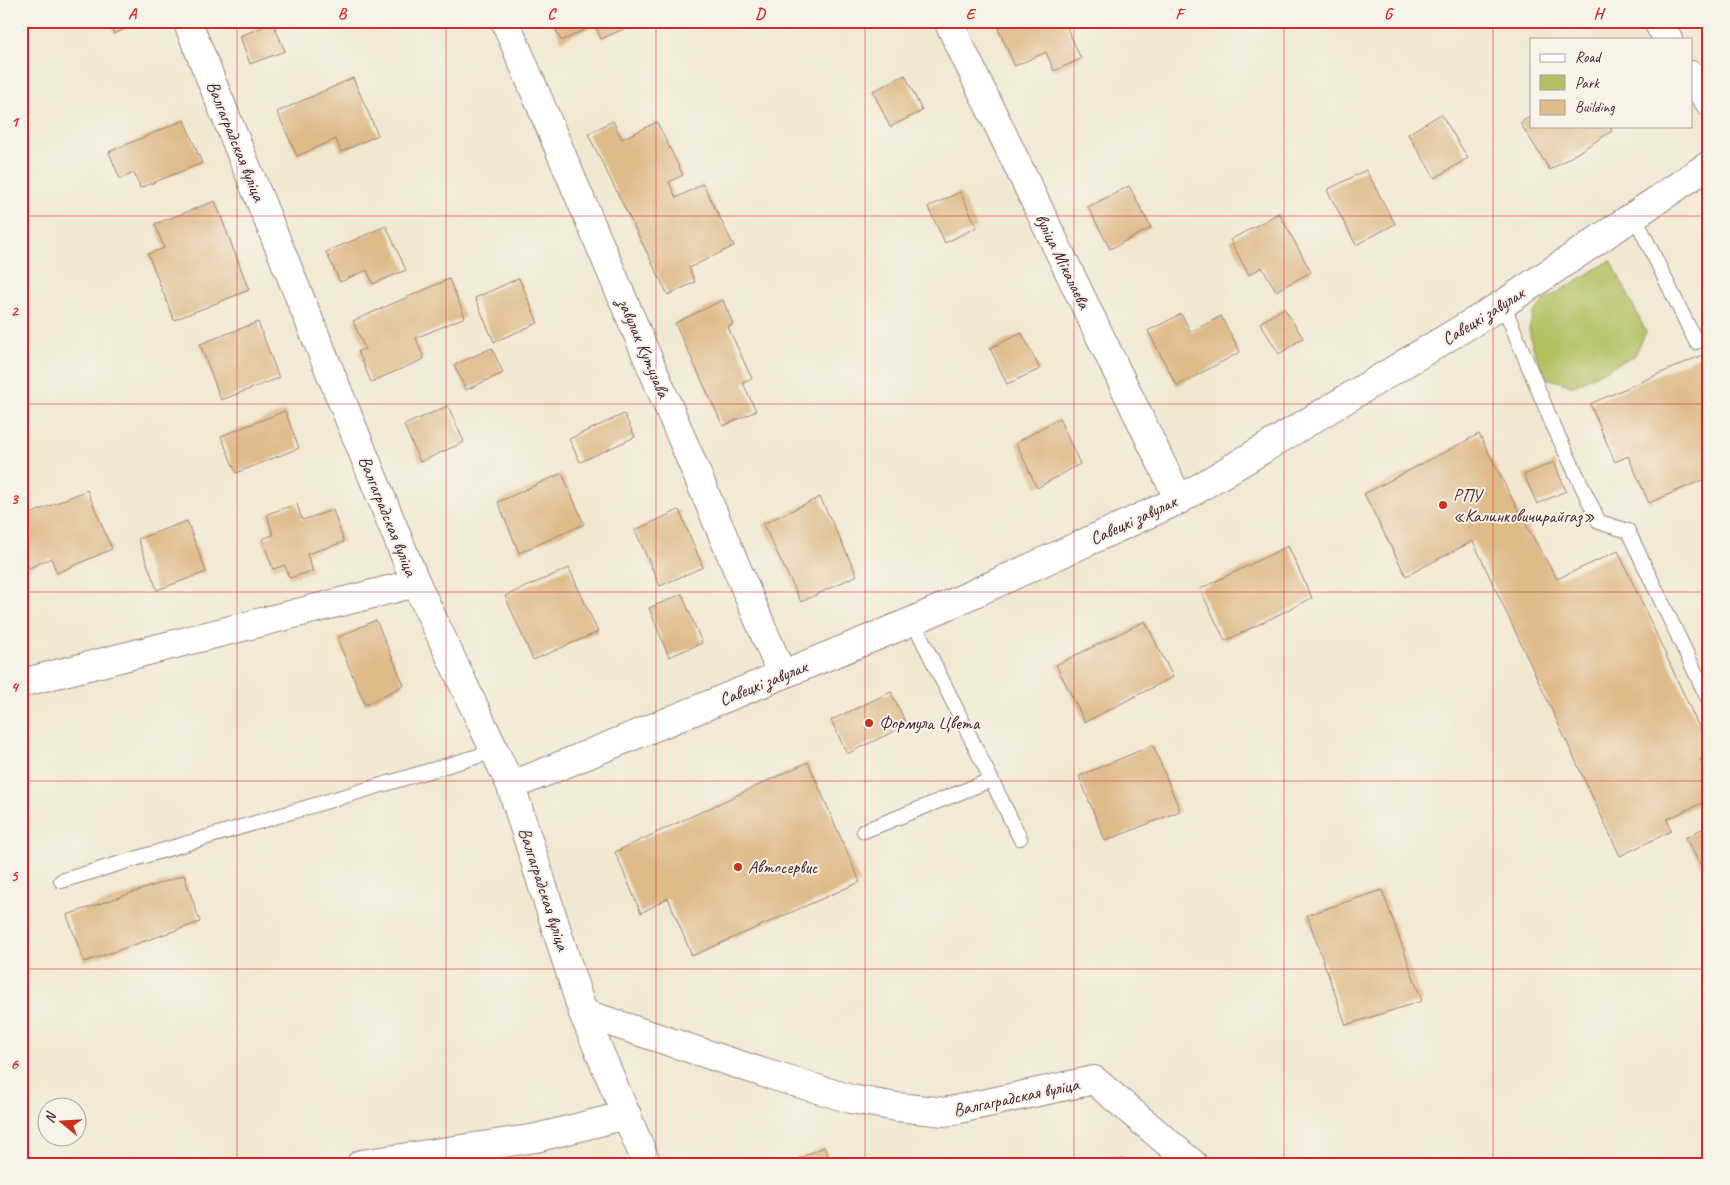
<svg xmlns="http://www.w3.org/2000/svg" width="1730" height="1185" viewBox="0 0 1730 1185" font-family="Caveat,sans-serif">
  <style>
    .green { fill: #b3c164; stroke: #7e7048 }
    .building { fill: #dfbb8a }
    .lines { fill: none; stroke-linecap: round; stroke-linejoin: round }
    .service-casing { stroke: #9e847e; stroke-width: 16 }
    .minor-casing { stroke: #9e847e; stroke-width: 30 }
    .tertiary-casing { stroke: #9e847e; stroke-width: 30 }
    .service { stroke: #fff; stroke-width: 14 }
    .minor { stroke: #fff; stroke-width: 28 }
    .tertiary { stroke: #fff; stroke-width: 28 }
    .grid { fill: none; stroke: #d62828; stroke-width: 1; stroke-opacity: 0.55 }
    .poi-dot { fill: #c8321e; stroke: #f7f3e8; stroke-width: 2 }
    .labels { text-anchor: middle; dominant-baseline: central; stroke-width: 4; stroke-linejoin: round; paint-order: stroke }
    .street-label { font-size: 18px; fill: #4a1f2b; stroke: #f7f3e8 }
    .poi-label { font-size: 18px; fill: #4a1f2b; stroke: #f7f3e8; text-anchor: start }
    .neatline { fill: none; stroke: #d62828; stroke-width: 2 }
    .grid-label { font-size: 16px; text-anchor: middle; font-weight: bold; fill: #d62828 }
  </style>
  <rect width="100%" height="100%" fill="#f7f3e8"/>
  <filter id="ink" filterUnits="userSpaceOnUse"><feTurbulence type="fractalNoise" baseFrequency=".02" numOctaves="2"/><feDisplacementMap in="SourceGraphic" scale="10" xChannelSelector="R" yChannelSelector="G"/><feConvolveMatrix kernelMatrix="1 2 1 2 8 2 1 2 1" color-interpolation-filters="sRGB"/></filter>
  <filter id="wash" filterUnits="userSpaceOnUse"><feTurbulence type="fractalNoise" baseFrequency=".0096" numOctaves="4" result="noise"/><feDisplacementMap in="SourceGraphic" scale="20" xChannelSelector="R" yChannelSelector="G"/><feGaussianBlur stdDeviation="1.12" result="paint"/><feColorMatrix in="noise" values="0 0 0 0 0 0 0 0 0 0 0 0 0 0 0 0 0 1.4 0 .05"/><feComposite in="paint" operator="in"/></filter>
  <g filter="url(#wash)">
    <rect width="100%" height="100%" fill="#f1e8d1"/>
    <!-- green -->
    <path class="green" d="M 1611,260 L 1646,332 L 1635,355 L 1574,386 L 1546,378 L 1532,346 L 1529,329 L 1534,312 L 1545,300 Z"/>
    <g id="blocks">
      <!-- building -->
      <g class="building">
        <path d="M 109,21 L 143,21 L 114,34 Z"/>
        <path d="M 552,21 L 631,21 L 632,25 L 601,39 L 595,25 L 561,41 Z"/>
        <path d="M 829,21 L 841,21 L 832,26 Z"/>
        <path d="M 1016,21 L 1064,21 L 1081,59 L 1054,71 L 1046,52 L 1015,66 L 998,29 Z"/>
        <path d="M 273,23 L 285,51 L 250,64 L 240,36 Z"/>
        <path d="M 905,75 L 922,111 L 890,127 L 873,91 Z"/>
        <path d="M 353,78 L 378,135 L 341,152 L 336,139 L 297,156 L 277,112 Z"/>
        <path d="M 1441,114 L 1468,158 L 1435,178 L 1408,134 Z"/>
        <path d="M 1531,116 L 1531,126 L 1609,126 L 1612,131 L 1550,170 L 1520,123 Z"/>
        <path d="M 184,120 L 202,163 L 140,188 L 134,173 L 120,179 L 109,152 Z"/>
        <path d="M 613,121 L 622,139 L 657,122 L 683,175 L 669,182 L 676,198 L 703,184 L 734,246 L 689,268 L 695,282 L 668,295 L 588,134 Z"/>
        <path d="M 1366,170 L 1395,224 L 1356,245 L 1327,190 Z"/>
        <path d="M 1129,186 L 1151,228 L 1110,249 L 1088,207 Z"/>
        <path d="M 960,192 L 977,227 L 945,243 L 928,207 Z"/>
        <path d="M 215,201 L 249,290 L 174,320 L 148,254 L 164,248 L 155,224 Z"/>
        <path d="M 1279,213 L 1311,272 L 1276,291 L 1262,267 L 1249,275 L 1230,240 Z"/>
        <path d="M 386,226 L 406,270 L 373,284 L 367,270 L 340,282 L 326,252 Z"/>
        <path d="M 519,278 L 538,323 L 494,342 L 475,298 Z"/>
        <path d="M 449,279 L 465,317 L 416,338 L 424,359 L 371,382 L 358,351 L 365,349 L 353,321 Z"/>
        <path d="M 723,300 L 733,324 L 728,327 L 752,379 L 743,383 L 756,411 L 723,426 L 675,323 Z"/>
        <path d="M 1284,308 L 1303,338 L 1279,354 L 1260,323 Z"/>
        <path d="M 1181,314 L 1191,332 L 1221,316 L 1240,352 L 1177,386 L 1148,331 Z"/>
        <path d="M 258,322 L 279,378 L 221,400 L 200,344 Z"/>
        <path d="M 1022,333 L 1040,369 L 1007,384 L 990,348 Z"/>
        <path d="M 492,348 L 503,373 L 466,390 L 454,365 Z"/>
        <path d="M 1709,352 L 1709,477 L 1649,503 L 1628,456 L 1615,462 L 1590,404 Z"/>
        <path d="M 448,406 L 464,442 L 420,462 L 404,425 Z"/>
        <path d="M 285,411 L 299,448 L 236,473 L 221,436 Z"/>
        <path d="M 624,414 L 635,437 L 580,462 L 569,439 Z"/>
        <path d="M 1059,418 L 1080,464 L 1037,488 L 1016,443 Z"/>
        <path d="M 1479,434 L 1521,516 L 1557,579 L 1618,551 L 1709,749 L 1709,756 L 1700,760 L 1709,778 L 1709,800 L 1667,819 L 1671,831 L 1620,856 L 1473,541 L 1406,576 L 1364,494 Z"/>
        <path d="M 1554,462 L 1566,491 L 1537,504 L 1524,475 Z"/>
        <path d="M 562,473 L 584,524 L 519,553 L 498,502 Z"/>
        <path d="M 87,490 L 112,549 L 57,573 L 51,558 L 27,569 L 21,555 L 21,518 Z"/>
        <path d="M 820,497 L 857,575 L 801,602 L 763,524 Z"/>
        <path d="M 297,504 L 302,520 L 333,510 L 344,542 L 307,554 L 313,571 L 289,578 L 285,565 L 273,569 L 262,539 L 273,535 L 267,514 Z"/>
        <path d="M 679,510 L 703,567 L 660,586 L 635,530 Z"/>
        <path d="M 187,521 L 206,572 L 157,590 L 138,539 Z"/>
        <path d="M 1288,546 L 1312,598 L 1225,641 L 1200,589 Z"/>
        <path d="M 569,568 L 598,632 L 533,660 L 505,596 Z"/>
        <path d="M 682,594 L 702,643 L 669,657 L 649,608 Z"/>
        <path d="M 376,620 L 404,685 L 365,705 L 337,638 Z"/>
        <path d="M 1145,621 L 1173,677 L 1085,722 L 1056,665 Z"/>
        <path d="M 891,692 L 907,725 L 847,754 L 831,720 Z"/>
        <path d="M 1153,745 L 1180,811 L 1105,841 L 1079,776 Z"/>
        <path d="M 808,762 L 860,882 L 692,956 L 668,898 L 641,913 L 615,852 Z"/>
        <path d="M 1709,825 L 1709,869 L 1705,872 L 1685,838 Z"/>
        <path d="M 184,875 L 200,922 L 84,962 L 67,915 Z"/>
        <path d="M 1382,890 L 1422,1001 L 1346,1025 L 1307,915 Z"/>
        <path d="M 824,1147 L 832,1164 L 787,1164 L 791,1162 Z"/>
        <path d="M 1126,1159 L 1126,1164 L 1087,1164 L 1087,1162 Z"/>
      </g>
    </g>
  </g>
  <g filter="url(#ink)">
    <use href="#blocks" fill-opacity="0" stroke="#9e847e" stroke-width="1"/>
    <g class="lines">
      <!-- service casing -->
      <g class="service-casing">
        <g id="service">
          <path d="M 1634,215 L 1696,342 L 1709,335"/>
          <path d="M 1503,304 L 1552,423 L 1599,522 L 1628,531 L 1709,701"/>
          <path d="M 913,621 L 1020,838"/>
          <path d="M 864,831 L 991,780"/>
          <path d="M 61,881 L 495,751"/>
        </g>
      </g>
      <!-- minor casing -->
      <g class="minor-casing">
        <g id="minor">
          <path d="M 505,21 L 782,675"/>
          <path d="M 948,21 L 1179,500"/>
          <path d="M 1657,21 L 1668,39"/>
          <path d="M 1691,75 L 1709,102"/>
          <path d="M 21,683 L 416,583"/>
          <path d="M 583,1013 L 764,1073 L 851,1099 L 897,1107 L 945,1112 L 1094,1080 L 1193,1164"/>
          <path d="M 361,1164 L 536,1138 L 627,1115"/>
        </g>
      </g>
      <!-- tertiary casing -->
      <g class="tertiary-casing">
        <g id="tertiary">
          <path d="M 187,21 L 416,583 L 511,786 L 583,1013 L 647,1164"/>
          <path d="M 511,786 L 913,621 L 1179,500 L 1503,304 L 1709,165"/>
        </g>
      </g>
      <!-- service -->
      <use href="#service" class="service"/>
      <!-- minor -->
      <use href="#minor" class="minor"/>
      <!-- tertiary -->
      <use href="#tertiary" class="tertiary"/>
    </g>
  </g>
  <!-- grid -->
  <path class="grid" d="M 237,21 L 237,1164M 446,21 L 446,1164M 656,21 L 656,1164M 865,21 L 865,1164M 1074,21 L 1074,1164M 1284,21 L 1284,1164M 1493,21 L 1493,1164M 21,216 L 1709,216M 21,404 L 1709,404M 21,592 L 1709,592M 21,781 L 1709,781M 21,969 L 1709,969"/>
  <!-- markers -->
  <g class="poi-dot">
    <circle cx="1443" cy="505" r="5"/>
    <circle cx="869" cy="723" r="5"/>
    <circle cx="738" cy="867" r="5"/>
  </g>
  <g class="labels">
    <!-- street labels -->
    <g class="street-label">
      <text transform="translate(236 141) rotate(68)">Валгаградская вуліца</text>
      <text transform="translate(1063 261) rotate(64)">вуліца Мікалаева</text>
      <text transform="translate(1483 316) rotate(-32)">Савецкі завулак</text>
      <text transform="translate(644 348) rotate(67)">завулак Кутузава</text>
      <text transform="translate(388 516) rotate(68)">Валгаградская вуліца</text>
      <text transform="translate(1133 520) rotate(-25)">Савецкі завулак</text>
      <text transform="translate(763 683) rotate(-22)">Савецкі завулак</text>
      <text transform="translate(544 889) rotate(72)">Валгаградская вуліца</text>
      <text transform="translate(1016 1097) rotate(-12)">Валгаградская вуліца</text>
    </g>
    <!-- poi labels -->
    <g class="poi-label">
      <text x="1453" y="495">РПУ<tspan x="1453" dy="21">«Калинковичирайгаз»</tspan></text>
      <text x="879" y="723">Формула Цвета</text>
      <text x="748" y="867">Автосервис</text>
    </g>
  </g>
  <!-- margin -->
  <rect width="1730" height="1185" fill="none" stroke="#f7f3e8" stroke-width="55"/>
  <!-- legend -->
  <rect x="1530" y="38" width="162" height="90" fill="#f7f3e8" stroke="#b29e9c"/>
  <rect x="1540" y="54" width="25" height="8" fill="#ffffff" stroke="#b29e9c"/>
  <text x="1575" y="62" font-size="15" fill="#4a1f2b">Road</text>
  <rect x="1540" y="75" width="25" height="15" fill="#b3c164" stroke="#b29e9c"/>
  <text x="1575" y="88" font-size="15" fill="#4a1f2b">Park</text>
  <rect x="1540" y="100" width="25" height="15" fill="#dfbb8a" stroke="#b29e9c"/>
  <text x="1575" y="112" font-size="15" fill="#4a1f2b">Building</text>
  <!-- north arrow -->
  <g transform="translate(62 1122) rotate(288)"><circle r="24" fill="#f7f3e8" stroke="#b29e9c"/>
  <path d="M0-4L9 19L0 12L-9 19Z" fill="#c8321e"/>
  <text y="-8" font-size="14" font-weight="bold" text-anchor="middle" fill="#4a1f2b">N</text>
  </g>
  <rect x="28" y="28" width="1674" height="1130" class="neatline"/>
  <g class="grid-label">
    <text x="132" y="19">A</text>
    <text x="342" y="19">B</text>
    <text x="551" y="19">C</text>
    <text x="760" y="19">D</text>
    <text x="970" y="19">E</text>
    <text x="1179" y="19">F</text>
    <text x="1388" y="19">G</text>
    <text x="1598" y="19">H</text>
    <text x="14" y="127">1</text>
    <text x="14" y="316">2</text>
    <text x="14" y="504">3</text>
    <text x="14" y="692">4</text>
    <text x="14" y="881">5</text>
    <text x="14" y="1069">6</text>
  </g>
</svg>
